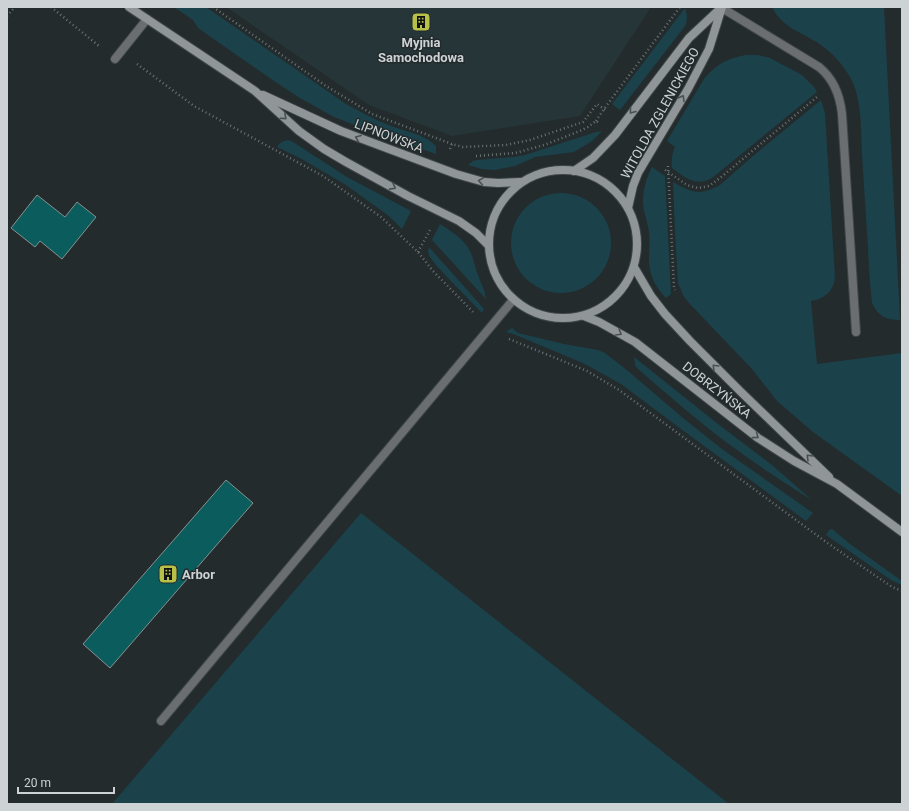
<svg xmlns="http://www.w3.org/2000/svg" width="909" height="811" viewBox="0 0 909 811" font-family="Roboto,sans-serif">
  <style>
    .built { fill: #253538 }
    .green { fill: #1b424b }
    .building { fill: #0a5d5c; stroke: #879190 }
    .lines { fill: none; stroke-linecap: round; stroke-linejoin: round }
    .lane-casing { stroke: #3e4648; stroke-width: 10 }
    .secondary-casing { stroke: #3e4648; stroke-width: 10 }
    .path { stroke: #6c7375; stroke-width: 2.5; stroke-dasharray: 1 3; stroke-linecap: butt }
    .lane { stroke: #6b6e70; stroke-width: 8 }
    .secondary { stroke: #909598; stroke-width: 8 }
    .oneway { stroke: #495052 }
    .labels { text-anchor: middle; dominant-baseline: central; stroke-width: 3; stroke-linejoin: round; paint-order: stroke }
    .poi-label { font-size: 13px; font-weight: bold; fill: #cdd2d4; stroke: #232b2d }
    .street-label { font-size: 13px; fill: #cdd2d4; stroke: #232b2d }
  </style>
  <rect width="100%" height="100%" fill="#232b2d"/>
  <!-- built -->
  <path class="built" d="M 226,7 L 651,7 L 580,116 L 452,136 L 369,105 Z"/>
  <!-- green -->
  <g class="green">
    <path d="M 174,7 L 206,7 L 346,104 C 361,112 375,120 391,126 C 406,132 425,134 436,146 L 436,154 L 360,127 L 334,117 L 300,98 L 277,83 L 198,28 L 193,20 Z"/>
    <path d="M 772,7 L 884,7 L 900,320 C 886,320 878,316 872,303 C 870,285 869,267 868,248 C 866,217 864,186 862,154 C 861,130 862,98 850,77 C 843,65 833,53 821,45 C 804,33 782,28 772,7 Z"/>
    <path d="M 685,8 C 687,15 688,19 685,26 L 620,110 L 612,104 Z"/>
    <path d="M 746,55 L 758,55 L 770,58 L 802,75 L 814,87 L 817,92 L 712,178 C 695,187 686,178 672,168 C 671,160 672,154 675,147 L 667,141 L 704,79 C 717,64 726,59 746,55 Z"/>
    <path d="M 821,100 L 825,113 L 835,278 C 833,292 824,299 811,301 L 817,364 L 902,353 L 902,496 L 813,432 L 777,401 L 752,369 L 689,303 L 683,295 L 678,283 L 675,232 L 673,182 C 692,193 700,196 720,185 L 753,156 Z"/>
    <path d="M 602,131 L 592,141 L 574,152 L 535,157 L 515,166 L 494,170 L 482,169 L 468,165 L 473,161 L 477,160 L 513,157 L 525,155 L 596,132 Z"/>
    <path d="M 288,140 L 293,142 L 347,177 L 411,211 L 402,229 L 389,216 L 346,185 L 300,158 L 277,147 C 280,143 282,141 288,140 Z"/>
    <path d="M 652,167 L 665,176 L 671,294 L 666,298 C 656,288 649,275 649,260 C 649,251 650,242 649,232 C 648,225 646,218 644,211 C 641,196 645,181 652,167 Z"/>
    <circle cx="561" cy="243" r="50"/>
    <path d="M 440,224 C 452,232 463,238 470,251 C 474,259 475,268 478,275 C 481,284 485,289 486,299 L 432,240 Z"/>
    <path d="M 429,247 L 484,309 L 482,313 L 448,278 L 436,265 L 430,257 L 428,252 Z"/>
    <path d="M 512,328 L 518,333 L 564,344 L 598,350 L 605,353 L 628,371 L 683,418 L 722,449 L 813,513 L 806,521 L 681,429 L 621,384 L 585,364 L 516,335 L 506,332 Z"/>
    <path d="M 634,357 L 718,424 L 772,465 L 812,500 C 783,482 754,463 726,442 C 695,419 666,393 637,368 L 635,365 Z"/>
    <path d="M 361,513 L 729,804 L 112,804 Z"/>
    <path d="M 832,529 L 850,544 L 902,581 L 902,585 L 891,580 L 826,535 L 829,530 Z"/>
  </g>
  <!-- building -->
  <g class="building">
    <path d="M 37,195 L 65,217 L 77,202 L 96,217 L 62,259 L 40,241 L 35,247 L 11,228 Z"/>
    <path d="M 226,480 L 253,503 L 110,668 L 83,644 Z"/>
  </g>
  <g class="lines">
    <!-- lane casing -->
    <g class="lane-casing">
      <g id="lane">
        <path d="M 722,8 L 819,67 C 834,79 840,96 842,114 L 856,332"/>
        <path d="M 115,59 L 147,19"/>
        <path d="M 161,721 L 513,300"/>
      </g>
    </g>
    <!-- secondary casing -->
    <g class="secondary-casing">
      <g id="secondary">
        <path d="M 129,7 L 255,91 L 299,131 L 324,149 L 346,162 L 408,196 L 459,221 L 476,233 L 488,245"/>
        <path d="M 263,95 L 341,131 L 456,174 L 484,182 L 498,183 L 520,182"/>
        <circle cx="563" cy="244" r="74"/>
        <path d="M 574,171 L 593,158 L 615,135 L 689,38 L 721,8"/>
        <path d="M 628,208 L 633,186 L 638,173 L 688,89 L 709,49 L 722,7"/>
        <path d="M 634,267 L 651,296 L 665,314 L 690,341 L 741,392 L 829,477"/>
        <path d="M 584,316 L 599,322 L 635,342 L 758,438 L 794,461 L 837,484 L 902,532"/>
      </g>
    </g>
    <!-- path -->
    <g class="path">
      <path d="M 51,7 L 99,46"/>
      <path d="M 213,7 L 326,86 L 372,114 L 452,144"/>
      <path d="M 7,16 L 15,7"/>
      <path d="M 137,64 L 194,106 L 323,176 L 381,217 L 418,252 L 433,271 L 474,313"/>
      <path d="M 596,121 L 604,109 L 680,7"/>
      <path d="M 450,149 L 452,144 L 463,147 L 506,145 L 530,140 L 583,122 L 597,104 L 607,111"/>
      <path d="M 476,156 L 515,153 L 544,145 L 580,131 L 588,127 L 596,121 L 599,123"/>
      <path d="M 668,166 L 674,288 L 675,290"/>
      <path d="M 665,170 L 687,185 L 698,188 L 709,186 L 720,178 L 817,97"/>
      <path d="M 418,252 L 430,230"/>
      <path d="M 509,339 L 587,371 L 619,390 L 826,542 L 892,587 L 902,591"/>
    </g>
    <!-- lane -->
    <use href="#lane" class="lane"/>
    <!-- secondary -->
    <use href="#secondary" class="secondary"/>
  </g>
  <!-- one-way arrows -->
  <defs><path id="oneway-chevron" d="M-2-3.5L2.5 0L-2 3.5" fill="none" stroke-width="1.6" stroke-linecap="round" stroke-linejoin="round"/></defs>
  <g class="oneway">
    <use href="#oneway-chevron" transform="translate(682 98) rotate(-59)"/>
    <use href="#oneway-chevron" transform="translate(632 111) rotate(128)"/>
    <use href="#oneway-chevron" transform="translate(284 117) rotate(42)"/>
    <use href="#oneway-chevron" transform="translate(358 138) rotate(-158)"/>
    <use href="#oneway-chevron" transform="translate(481 181) rotate(-170)"/>
    <use href="#oneway-chevron" transform="translate(393 187) rotate(28)"/>
    <use href="#oneway-chevron" transform="translate(619 333) rotate(31)"/>
    <use href="#oneway-chevron" transform="translate(715 367) rotate(-135)"/>
    <use href="#oneway-chevron" transform="translate(756 436) rotate(37)"/>
    <use href="#oneway-chevron" transform="translate(809 457) rotate(-136)"/>
  </g>
  <!-- icons -->
  <defs>
    <g id="building-square" transform="scale(1)"><rect x="-9" y="-9" width="18" height="18" rx="4" fill="#b8c147" stroke="#232b2d"/><path d="M-4-6H4V6H1V3H-1V6H-4ZM-2.5-4.3h1.7v1.8h-1.7ZM.8-4.3h1.7v1.8H.8ZM-2.5-1h1.7V.8h-1.7ZM.8-1h1.7V.8H.8Z" fill="#111"/></g>
  </defs>
  <g fill-rule="evenodd">
    <use href="#building-square" x="421" y="22"/>
    <use href="#building-square" x="168" y="574"/>
  </g>
  <g class="labels">
    <!-- poi labels -->
    <g class="poi-label">
      <text x="421" y="42">Myjnia<tspan x="421" dy="15">Samochodowa</tspan></text>
      <text x="182" y="574" text-anchor="start">Arbor</text>
    </g>
    <!-- street labels -->
    <g class="street-label">
      <text transform="translate(660 113) rotate(-61)">WITOLDA ZGLENICKIEGO</text>
      <text transform="translate(389 136) rotate(21)">LIPNOWSKA</text>
      <text transform="translate(717 390) rotate(38)">DOBRZYŃSKA</text>
    </g>
  </g>
  <!-- border -->
  <rect width="909" height="811" fill="none" stroke="#cdd2d4" stroke-width="16"/>
  <!-- scale -->
  <path d="M18 787v6h96v-6" fill="none" stroke="#cdd2d4" stroke-width="2"/>
  <text x="24" y="787" font-size="12" fill="#cdd2d4" stroke="#232b2d" stroke-width="3" paint-order="stroke">20 m</text>
</svg>
